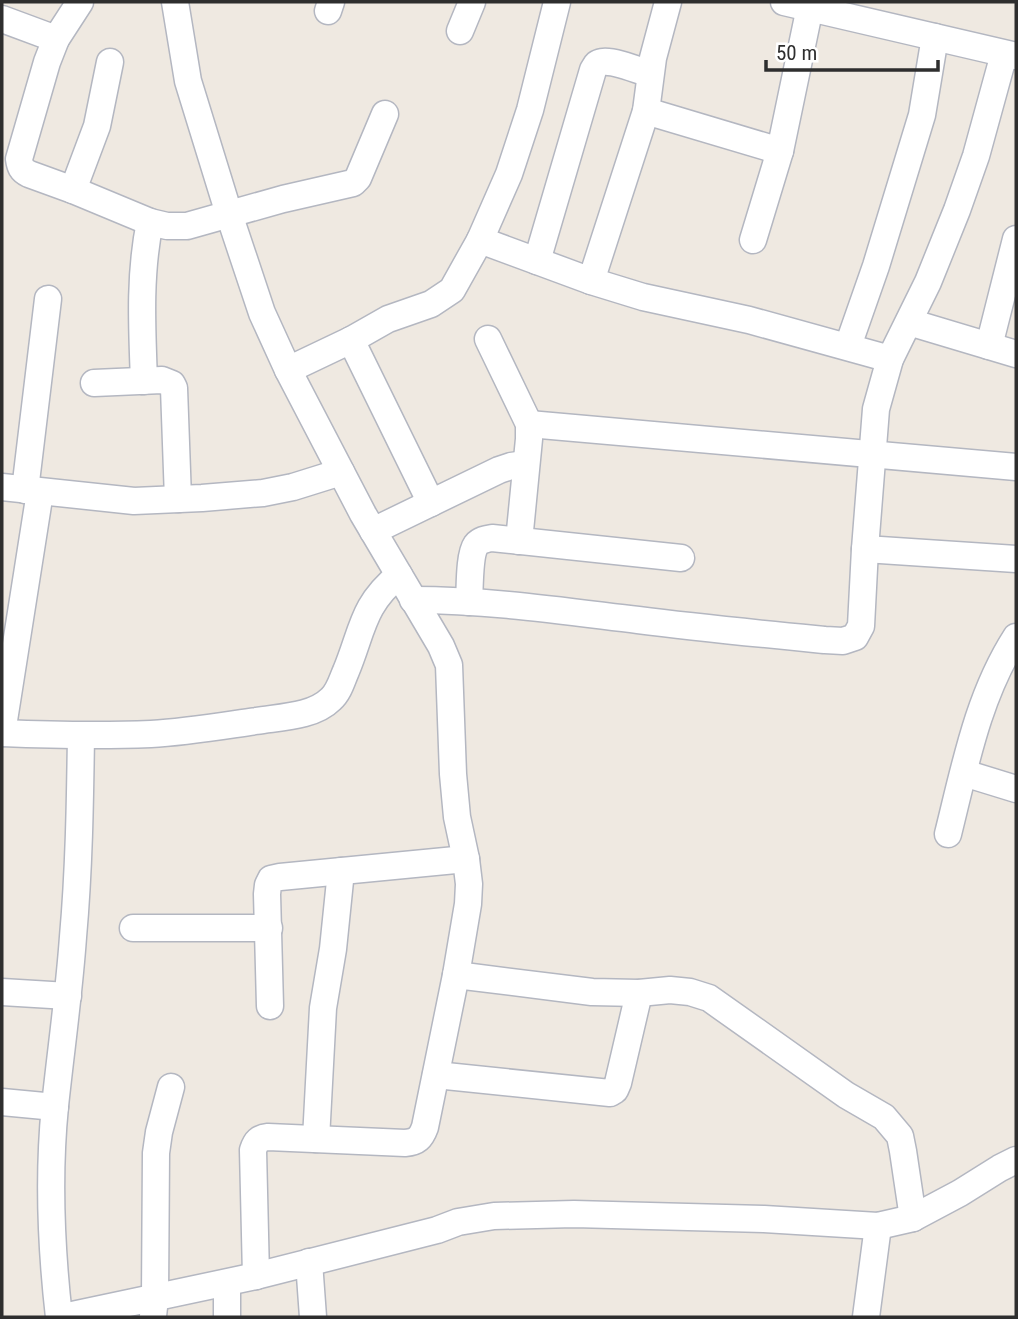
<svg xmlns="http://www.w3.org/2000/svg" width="1018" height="1319" viewBox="0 0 1018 1319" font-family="'Roboto Condensed',sans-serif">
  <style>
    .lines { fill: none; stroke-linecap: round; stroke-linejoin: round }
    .minor-casing { stroke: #b4b7c1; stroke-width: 29 }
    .minor { stroke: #fff; stroke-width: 26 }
  </style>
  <rect width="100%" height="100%" fill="#efe9e1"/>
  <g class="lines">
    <!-- minor casing -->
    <g class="minor-casing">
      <g id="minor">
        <path d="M 80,2 L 56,39 L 47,62 L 19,159 C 20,166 21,170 29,174 L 73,190 L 150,222 L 167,226 L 187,226 L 283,199 L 353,183 L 358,178 L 385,114"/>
        <path d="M 175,2 L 188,81 L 229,214 L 262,313 L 288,370 L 363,514 L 441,646 L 449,665 L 453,774 L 457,817 L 466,859 L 469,884 L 468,904 L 456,975 L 425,1127 C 421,1138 417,1142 405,1143 L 268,1137 C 259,1138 256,1141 253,1150 L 256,1276"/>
        <path d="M 784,2 L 1016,56"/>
        <path d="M 328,11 L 331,2"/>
        <path d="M 2,19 L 56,39"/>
        <path d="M 460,31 L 472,2"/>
        <path d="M 646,111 L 780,151"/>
        <path d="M 73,190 L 97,126 L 110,62"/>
        <path d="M 480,240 L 591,281 L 643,297 L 749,320 L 890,359"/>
        <path d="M 753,240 L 780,151 L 810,7"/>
        <path d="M 537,261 L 593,70 C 596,65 596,63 602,62 C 613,60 638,70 650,74"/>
        <path d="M 591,281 L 646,111 L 653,58 L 668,2"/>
        <path d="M 909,322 L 1016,354"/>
        <path d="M 488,339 L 529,424 L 529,439 L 519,541"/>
        <path d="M 351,340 L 431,503"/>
        <path d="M 848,346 L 876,266 L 922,115 L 935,37"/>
        <path d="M 989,346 L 1016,239"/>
        <path d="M 288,370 L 351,340 L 388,319 L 431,304 L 452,290 L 480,240 L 509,174 L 530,110 L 557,2"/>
        <path d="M 144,381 C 142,328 139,274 150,222"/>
        <path d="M 94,383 L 162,380 L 172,384 L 174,388 L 178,499"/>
        <path d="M 529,424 L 1016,467"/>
        <path d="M 2,487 L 134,501 L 202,498 L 263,493 L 293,487 L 341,472"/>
        <path d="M 25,490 L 48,299"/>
        <path d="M 373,531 L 499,470 L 511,466 L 526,464"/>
        <path d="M 865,549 L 1016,559"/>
        <path d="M 413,600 C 489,600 563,611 638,620 C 700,628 763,634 825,640 L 843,641 L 855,637 L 861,626 L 865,549 L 876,409 L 890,359 L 928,282 L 957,210 L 976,156 L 1004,54"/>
        <path d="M 469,602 C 470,588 469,555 476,545 C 480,540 486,539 492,538 L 681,558"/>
        <path d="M 2,733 C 51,735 101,736 151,734 C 186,732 221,726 256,721 C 280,717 313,717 331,699 C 339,692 342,680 346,671 C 363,630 362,605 399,575"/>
        <path d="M 2,733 L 40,492"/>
        <path d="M 964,773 L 1016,789"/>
        <path d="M 948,834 C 965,766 978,696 1016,637"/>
        <path d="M 133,928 L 269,928"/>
        <path d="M 456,975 L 592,992 L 639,993 L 670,990 L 690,992 L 709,998 L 846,1095 L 884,1117 L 900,1136 L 903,1151 L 913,1218"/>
        <path d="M 2,992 L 68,996"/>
        <path d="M 270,1006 L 267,894 L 268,885 L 271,879 L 280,877 L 466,859"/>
        <path d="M 436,1075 L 610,1093 L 615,1090 L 618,1083 L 639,993"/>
        <path d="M 2,1102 L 55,1107"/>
        <path d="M 316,1139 L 323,1008 L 333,949 L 341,871"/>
        <path d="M 309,1262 L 313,1317"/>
        <path d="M 153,1316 L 155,1298 L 156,1153 L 159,1132 L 171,1087"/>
        <path d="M 59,1317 C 51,1247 48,1176 55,1106 C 61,1049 69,994 73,937 C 79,870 80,803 81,736"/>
        <path d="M 63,1317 L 256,1276 L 437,1230 L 458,1222 L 494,1216 L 574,1214 L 764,1219 L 878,1226 L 913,1218 L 960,1193 L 1000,1168 L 1016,1160"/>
        <path d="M 227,1317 L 227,1283"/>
        <path d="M 866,1317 L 878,1226"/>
      </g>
    </g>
    <!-- minor -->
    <use href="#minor" class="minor"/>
  </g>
  <!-- border -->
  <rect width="1018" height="1319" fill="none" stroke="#2e2e2e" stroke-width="7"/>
  <!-- scale -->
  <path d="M766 60v10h172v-10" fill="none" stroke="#2e2e2e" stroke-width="3.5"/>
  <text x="776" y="60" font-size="21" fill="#2e2e2e" stroke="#ffffff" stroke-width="5" paint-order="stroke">50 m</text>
</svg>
